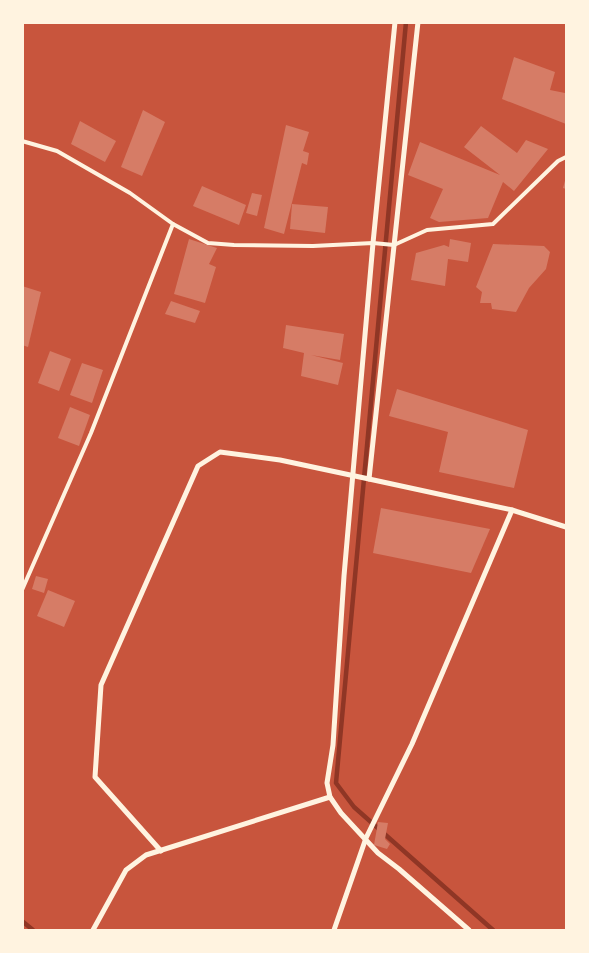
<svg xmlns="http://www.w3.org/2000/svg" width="589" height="953" viewBox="0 0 589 953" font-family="'Fira Sans Condensed',sans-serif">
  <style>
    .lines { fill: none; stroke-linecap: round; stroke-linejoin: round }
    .stream { stroke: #8f3625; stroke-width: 4.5 }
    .building { fill: #d67c66 }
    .service { stroke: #fff3e0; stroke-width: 4 }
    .minor { stroke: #fff3e0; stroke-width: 5 }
  </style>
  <rect width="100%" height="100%" fill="#c8553d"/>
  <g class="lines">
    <!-- stream -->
    <g class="stream">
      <path d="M 406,22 L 336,783 L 354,807 L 493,930"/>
      <path d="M 22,921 L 33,930"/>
    </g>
  </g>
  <!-- building -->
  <g class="building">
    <path d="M 514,57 L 555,72 L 550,90 L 565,93 L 566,89 L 566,124 L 502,99 Z"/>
    <path d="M 143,110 L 165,122 L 142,176 L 121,167 Z"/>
    <path d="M 80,121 L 116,141 L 105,162 L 71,144 Z"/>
    <path d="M 286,125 L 309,132 L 303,151 L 309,153 L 307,165 L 302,163 L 284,234 L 264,228 Z"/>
    <path d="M 481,126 L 517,153 L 526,140 L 548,149 L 514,191 L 503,182 L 488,218 L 439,222 L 430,218 L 443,189 L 408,175 L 420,142 L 500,175 L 464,147 Z"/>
    <path d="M 566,177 L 566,189 L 563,188 Z"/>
    <path d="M 202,186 L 246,205 L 239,225 L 193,206 Z"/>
    <path d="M 252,193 L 262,195 L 257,216 L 246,213 Z"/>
    <path d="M 292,204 L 328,207 L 325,233 L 290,229 Z"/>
    <path d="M 189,239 L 217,248 L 209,264 L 216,267 L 205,303 L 174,294 Z"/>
    <path d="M 450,239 L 471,243 L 468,262 L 448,259 L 445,286 L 411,280 L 416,253 L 444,245 L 449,247 Z"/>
    <path d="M 493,244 L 544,246 L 550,252 L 546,269 L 529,288 L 516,312 L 492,309 L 491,303 L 480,303 L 482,292 L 476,287 Z"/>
    <path d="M 22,286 L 41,292 L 28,347 L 22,345 Z"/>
    <path d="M 171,301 L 200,311 L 195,323 L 165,314 Z"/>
    <path d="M 286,325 L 344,334 L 340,360 L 311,355 L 343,363 L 338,385 L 301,376 L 304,353 L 283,348 Z"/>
    <path d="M 50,351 L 71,359 L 59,391 L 38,383 Z"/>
    <path d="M 82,363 L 103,370 L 92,403 L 70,395 Z"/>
    <path d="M 397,389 L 528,430 L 514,488 L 439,472 L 448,432 L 389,416 Z"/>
    <path d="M 70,407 L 90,415 L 79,446 L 58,438 Z"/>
    <path d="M 381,508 L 490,529 L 471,573 L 373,553 Z"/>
    <path d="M 36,576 L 48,579 L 44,593 L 32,589 Z"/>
    <path d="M 48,590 L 75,601 L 64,627 L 37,616 Z"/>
    <path d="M 378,822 L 388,823 L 385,839 L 390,844 L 387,849 L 374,845 Z"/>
  </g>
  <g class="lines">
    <!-- service -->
    <g class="service">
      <path d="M 22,141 L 57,151 L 130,193 L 173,224 L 208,243 L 234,245 L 313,246 L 373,243 L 394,245 L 427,230 L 493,224 L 558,161 L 566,157"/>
      <path d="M 22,590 L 91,433 L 173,224"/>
    </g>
    <!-- minor -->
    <g class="minor">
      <path d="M 395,22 L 373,243 L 344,576 L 333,745 L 327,783 L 330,797 L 341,813 L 378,853 L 399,869 L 469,930"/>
      <path d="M 369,479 L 418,22"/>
      <path d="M 161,851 L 95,777 L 101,685 L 198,466 L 220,452 L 280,460 L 369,479 L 512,510 L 566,527"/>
      <path d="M 93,930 L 126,870 L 146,855 L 330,797"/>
      <path d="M 334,930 L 366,838 L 412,744 L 512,510"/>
    </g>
  </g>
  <!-- border -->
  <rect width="589" height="953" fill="none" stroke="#fff3e0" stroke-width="48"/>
</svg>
